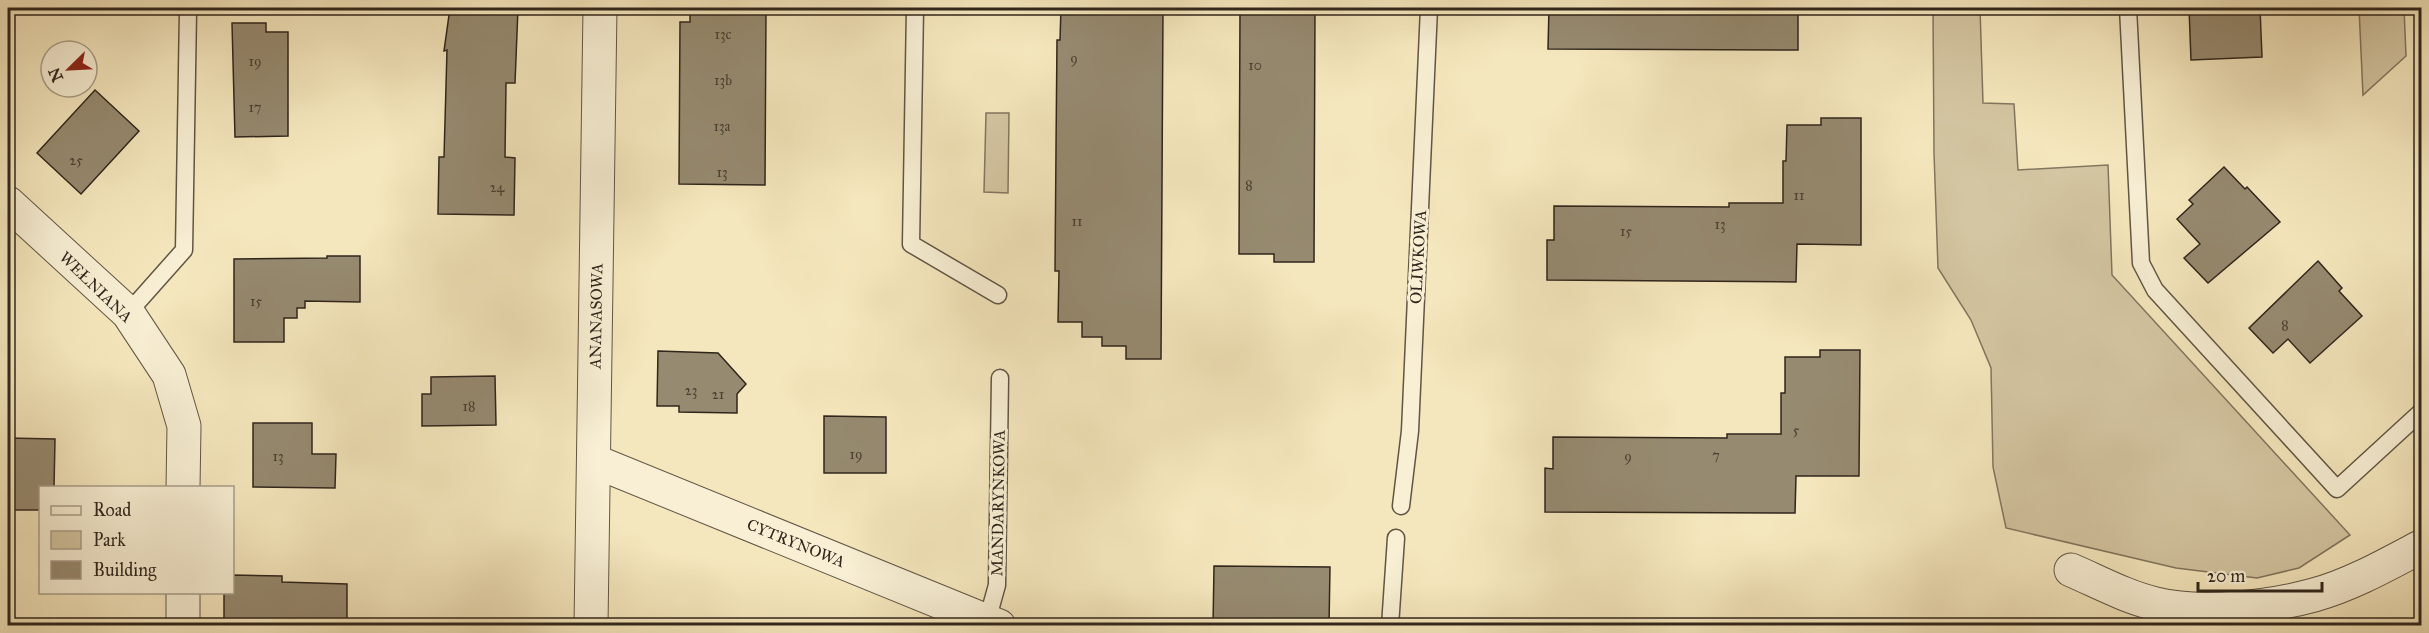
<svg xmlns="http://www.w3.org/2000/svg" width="2429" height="633" viewBox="0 0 2429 633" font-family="'IM FELL Great Primer',serif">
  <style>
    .green { fill: #d4c6a2; stroke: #82765f; stroke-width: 1.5 }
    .building { fill: #968a70; stroke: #30261c; stroke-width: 1.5 }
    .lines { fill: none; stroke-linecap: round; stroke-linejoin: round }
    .service-casing { stroke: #615644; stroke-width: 19 }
    .minor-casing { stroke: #615644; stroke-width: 35 }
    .service { stroke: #f8efd4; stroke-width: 16 }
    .minor { stroke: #f8efd4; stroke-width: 33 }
    .labels { text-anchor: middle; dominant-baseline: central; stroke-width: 6; stroke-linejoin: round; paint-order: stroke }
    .number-label { font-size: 14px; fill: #4a3f31 }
    .street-label { font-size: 16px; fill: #30261c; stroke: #f8efd4 }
  </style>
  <rect width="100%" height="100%" fill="#f5e7bd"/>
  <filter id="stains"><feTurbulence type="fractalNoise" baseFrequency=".00333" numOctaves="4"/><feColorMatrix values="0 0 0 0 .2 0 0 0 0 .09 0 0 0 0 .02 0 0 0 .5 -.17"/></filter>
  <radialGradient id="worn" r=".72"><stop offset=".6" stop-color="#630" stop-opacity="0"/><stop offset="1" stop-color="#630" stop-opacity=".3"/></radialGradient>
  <!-- green -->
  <g class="green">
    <path d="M 1933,8 L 1980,8 L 1983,103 L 2014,104 L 2018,170 L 2108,165 L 2112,275 L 2350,535 L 2299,568 L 2257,578 L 2176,568 L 2006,528 L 1993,467 L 1991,368 L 1971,320 L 1938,268 L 1934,153 Z"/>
    <path d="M 2359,8 L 2404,8 L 2406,56 L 2363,95 Z"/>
    <path d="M 986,113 L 1009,113 L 1008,193 L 984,192 Z"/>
  </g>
  <!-- building -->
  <g class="building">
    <path d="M 450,8 L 518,8 L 515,83 L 506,83 L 505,157 L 515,158 L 514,215 L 438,214 L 439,157 L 444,157 L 447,50 L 444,51 Z"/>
    <path d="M 690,8 L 766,8 L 765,185 L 679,184 L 680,22 L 690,22 Z"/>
    <path d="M 1061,8 L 1163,8 L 1161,359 L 1126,359 L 1126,346 L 1102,346 L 1102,337 L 1082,337 L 1082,322 L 1058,322 L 1059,271 L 1055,271 L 1056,149 L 1057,40 L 1060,40 Z"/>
    <path d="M 1240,8 L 1315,8 L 1314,262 L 1274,262 L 1274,254 L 1239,254 Z"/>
    <path d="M 1549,8 L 1798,8 L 1798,50 L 1548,49 Z"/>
    <path d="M 2189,8 L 2260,8 L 2262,57 L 2191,60 Z"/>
    <path d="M 232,23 L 266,23 L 266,32 L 288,32 L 288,136 L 235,137 Z"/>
    <path d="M 95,90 L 139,131 L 81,194 L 37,153 Z"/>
    <path d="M 1821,118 L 1861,118 L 1861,245 L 1797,244 L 1796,282 L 1547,280 L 1547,240 L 1554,240 L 1554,206 L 1729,207 L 1729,203 L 1783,203 L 1783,161 L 1786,161 L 1787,125 L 1821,125 Z"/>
    <path d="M 2224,167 L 2245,189 L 2247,187 L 2280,222 L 2208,283 L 2184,258 L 2200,244 L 2177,219 L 2193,204 L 2189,200 Z"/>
    <path d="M 327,256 L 360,256 L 360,302 L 305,301 L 305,308 L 297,308 L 297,318 L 284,318 L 284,342 L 234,342 L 234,259 L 327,258 Z"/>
    <path d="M 2318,261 L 2342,288 L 2339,291 L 2362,316 L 2310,363 L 2288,339 L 2273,353 L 2249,328 Z"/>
    <path d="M 1820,350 L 1860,350 L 1859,476 L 1796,476 L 1795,513 L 1545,512 L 1545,468 L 1553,469 L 1553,437 L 1727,438 L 1727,434 L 1781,434 L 1781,393 L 1785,393 L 1785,357 L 1820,357 Z"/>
    <path d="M 658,351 L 718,353 L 746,384 L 737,394 L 737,413 L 679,412 L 679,406 L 657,406 Z"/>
    <path d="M 495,376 L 496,425 L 422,426 L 422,394 L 431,394 L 431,377 Z"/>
    <path d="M 824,416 L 886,417 L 886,473 L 824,473 Z"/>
    <path d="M 253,423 L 312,423 L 312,454 L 336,454 L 335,488 L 253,487 Z"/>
    <path d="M 8,438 L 55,439 L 54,488 L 40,488 L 40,510 L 8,510 Z"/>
    <path d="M 1214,566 L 1330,567 L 1329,626 L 1213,626 Z"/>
    <path d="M 232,575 L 282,576 L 282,582 L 347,584 L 347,621 L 282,622 L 282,626 L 224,626 L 224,592 L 232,592 Z"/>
  </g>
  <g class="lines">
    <!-- service casing -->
    <g class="service-casing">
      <g id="service">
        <path d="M 915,8 L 911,244 L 998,295"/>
        <path d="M 2128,8 L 2141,263 L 2155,290 L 2337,489 L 2422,411"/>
        <path d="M 128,313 L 184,250 L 188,11"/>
        <path d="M 1401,506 L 1410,431 L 1429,8"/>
        <path d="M 987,621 L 997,585 L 1000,378"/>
        <path d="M 1390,626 L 1396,538"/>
      </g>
    </g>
    <!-- minor casing -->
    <g class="minor-casing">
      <g id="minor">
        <path d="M 8,203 L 128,313 L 169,375 L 184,426 L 183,488"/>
        <path d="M 594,461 L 999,626"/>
        <path d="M 2071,570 C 2099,582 2126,597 2156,604 C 2200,615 2270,607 2314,595 C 2351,585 2388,564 2422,546"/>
        <path d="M 183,626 L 183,592"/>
        <path d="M 591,626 L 600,8"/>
      </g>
    </g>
    <!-- service -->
    <use href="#service" class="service"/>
    <!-- minor -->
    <use href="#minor" class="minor"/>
  </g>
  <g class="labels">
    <!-- number labels -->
    <g class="number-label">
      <text x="723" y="34">13c</text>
      <text x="1074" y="58">9</text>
      <text x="255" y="61">19</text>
      <text x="1255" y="65">10</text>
      <text x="723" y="80">13b</text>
      <text x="255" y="107">17</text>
      <text x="722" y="126">13a</text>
      <text x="76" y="160">25</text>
      <text x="722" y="172">13</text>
      <text x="1249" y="185">8</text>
      <text x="497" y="187">24</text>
      <text x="1799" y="195">11</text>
      <text x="1077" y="221">11</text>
      <text x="1720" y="224">13</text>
      <text x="1626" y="231">15</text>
      <text x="256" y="301">15</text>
      <text x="2285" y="325">8</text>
      <text x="691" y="390">23</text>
      <text x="718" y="394">21</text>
      <text x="469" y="406">18</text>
      <text x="1796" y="430">5</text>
      <text x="856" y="454">19</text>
      <text x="1716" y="455">7</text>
      <text x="278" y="456">13</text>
      <text x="1628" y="456">9</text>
    </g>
    <!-- street labels -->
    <g class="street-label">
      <text transform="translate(1418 257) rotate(-87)">OLIWKOWA</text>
      <text transform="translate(96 287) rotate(44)">WEŁNIANA</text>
      <text transform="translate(596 316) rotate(-89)">ANANASOWA</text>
      <text transform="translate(998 503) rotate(-89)">MANDARYNKOWA</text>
      <text transform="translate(796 543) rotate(22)">CYTRYNOWA</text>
    </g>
  </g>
  <!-- margin -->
  <rect width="2429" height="633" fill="none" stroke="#f5e7bd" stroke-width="30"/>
  <rect x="9" y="9" width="2411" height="615" fill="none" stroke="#30261c" stroke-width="3"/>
  <rect x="15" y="15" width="2399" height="603" fill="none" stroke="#30261c" stroke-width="1.5"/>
  <!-- legend -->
  <rect x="39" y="486" width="195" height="108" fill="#f8efd4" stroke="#a89f8a" stroke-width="1.5"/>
  <rect x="51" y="506" width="30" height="9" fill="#f8efd4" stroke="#a89f8a" stroke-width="1.5"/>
  <text x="93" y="516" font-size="18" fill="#30261c">Road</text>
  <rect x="51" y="531" width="30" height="18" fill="#d4c6a2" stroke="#a89f8a" stroke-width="1.5"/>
  <text x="93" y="546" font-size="18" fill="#30261c">Park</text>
  <rect x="51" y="561" width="30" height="18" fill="#968a70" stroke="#a89f8a" stroke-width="1.5"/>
  <text x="93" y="576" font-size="18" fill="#30261c">Building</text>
  <!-- north arrow -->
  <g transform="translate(69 69) rotate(246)"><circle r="28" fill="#f8efd4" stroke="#a89f8a" stroke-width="1.5"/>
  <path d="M0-4.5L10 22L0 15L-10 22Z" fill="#8f2418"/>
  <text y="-9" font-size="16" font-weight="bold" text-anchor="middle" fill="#30261c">N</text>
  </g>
  <!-- scale -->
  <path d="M2198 582v9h124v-9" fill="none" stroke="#30261c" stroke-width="3"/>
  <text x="2207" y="582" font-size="18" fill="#30261c" stroke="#f8efd4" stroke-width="4.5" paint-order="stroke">20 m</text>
  <rect width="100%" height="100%" filter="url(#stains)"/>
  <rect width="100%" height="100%" fill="url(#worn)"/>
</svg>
